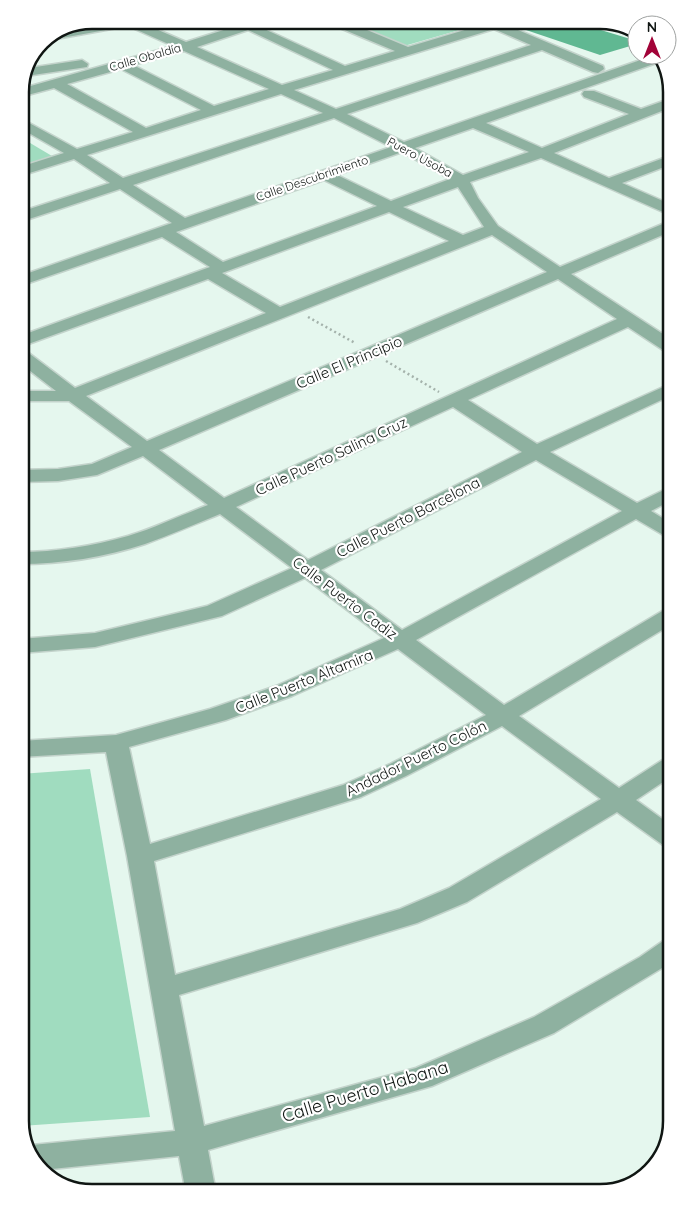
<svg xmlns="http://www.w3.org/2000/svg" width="692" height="1213" viewBox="0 0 692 1213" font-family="Quicksand,sans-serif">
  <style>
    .green { fill: #a0dcbf }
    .water { fill: #60b892 }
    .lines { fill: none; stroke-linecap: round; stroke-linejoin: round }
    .minor-casing { stroke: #c3d3cb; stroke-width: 3 }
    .path { stroke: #a4b2ab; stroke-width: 2.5; stroke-dasharray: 2 3; stroke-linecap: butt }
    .minor { fill: #8eb1a0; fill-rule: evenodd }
    .labels { text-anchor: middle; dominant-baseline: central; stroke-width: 4.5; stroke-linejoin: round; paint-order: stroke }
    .far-street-label { font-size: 12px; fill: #101613; stroke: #fff }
    .street-label { font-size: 15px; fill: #101613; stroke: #fff }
    .near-street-label { font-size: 18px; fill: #101613; stroke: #fff }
    .rim { fill: none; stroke: #101613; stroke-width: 2.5 }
  </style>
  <rect width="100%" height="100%" fill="#e5f7ee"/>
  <!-- green -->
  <g class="green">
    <path d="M 347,20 L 494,20 L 404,46 Z"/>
    <path d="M 20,137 L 52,156 L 20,166 Z"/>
    <path d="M 90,769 L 150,1117 L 21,1126 L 20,774 Z"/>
  </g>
  <!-- water -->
  <path class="water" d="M 551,20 L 568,20 L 637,41 L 637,44 L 600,55 L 526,30 Z"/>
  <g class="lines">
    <!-- minor casing -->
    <g class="minor-casing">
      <g id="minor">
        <path d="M 119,20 L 146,20 L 142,23 L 186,42 L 255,20 L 274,20 L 272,23 L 260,27 L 345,66 L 395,51 L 328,23 L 326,20 L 343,20 L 408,47 L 498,20 L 517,20 L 506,25 L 603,66 L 604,69 L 598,73 L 593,72 L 542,50 L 347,114 L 404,142 L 655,55 L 660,55 L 665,60 L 486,123 L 542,148 L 629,114 L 584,97 L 582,94 L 584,91 L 594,91 L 641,109 L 672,98 L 672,107 L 554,153 L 609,178 L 672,155 L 672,164 L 622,183 L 672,205 L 672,216 L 541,158 L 470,182 L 478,198 L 498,226 L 560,267 L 672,220 L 672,231 L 571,274 L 672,340 L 672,353 L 666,352 L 628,327 L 468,400 L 537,444 L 672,383 L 672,395 L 550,452 L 637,503 L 672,486 L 672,500 L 651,511 L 672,524 L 672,538 L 665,536 L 636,519 L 416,640 L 504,705 L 664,610 L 672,608 L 672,624 L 519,716 L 619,788 L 664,759 L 672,757 L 672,776 L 636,800 L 672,826 L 672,848 L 663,845 L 617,812 L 467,902 L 417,923 L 179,995 L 204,1126 L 416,1068 L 534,1017 L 640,957 L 663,941 L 672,938 L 672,962 L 554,1033 L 432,1086 L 208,1150 L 216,1193 L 186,1193 L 179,1156 L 42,1170 L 27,1152 L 26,1147 L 32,1145 L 175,1131 L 127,856 L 106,752 L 20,757 L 20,741 L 116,735 L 210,709 L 276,686 L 384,638 L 305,578 L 222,616 L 95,647 L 20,653 L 20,639 L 95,633 L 207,606 L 292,568 L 220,514 C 195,524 170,535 145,544 C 106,557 61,564 20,564 L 20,552 C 56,552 93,546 128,536 C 155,528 181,515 208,505 L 143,456 L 97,475 L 58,481 L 20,482 L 20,470 L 58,469 L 92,464 L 132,447 L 69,401 L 20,401 L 20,391 L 56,391 L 20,363 L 20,350 L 26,351 L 75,388 L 266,313 L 208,279 L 20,347 L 20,336 L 210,267 L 162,237 L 20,286 L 20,276 L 172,223 L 120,189 L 20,222 L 20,212 L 110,183 L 74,159 L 20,176 L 20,167 L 64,153 L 20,128 L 20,118 L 77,149 L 133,132 L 54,88 L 20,97 L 20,89 L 173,46 L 128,26 L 56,39 L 51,37 L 72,29 ZM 494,29 L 531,45 L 336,109 L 294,90 ZM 248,30 L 333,70 L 282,85 L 197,47 ZM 184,51 L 269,89 L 214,106 L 133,65 ZM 121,69 L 201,110 L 146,128 L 67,84 ZM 281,94 L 323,113 L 123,178 L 87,155 ZM 334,118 L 391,147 L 185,218 L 133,185 ZM 473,128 L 529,152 L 463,175 L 415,148 ZM 402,152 L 450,179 L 391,201 L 337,175 ZM 324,180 L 377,206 L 223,262 L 176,232 ZM 458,187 L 484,227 L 463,235 L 403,207 ZM 389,212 L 449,241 L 280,307 L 222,273 ZM 492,235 L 547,272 L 147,441 L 86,396 ZM 558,279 L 617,319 L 224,498 L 159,450 ZM 453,407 L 522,452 L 308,560 L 236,507 ZM 536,460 L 622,511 L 402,630 L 321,570 ZM 398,649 L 486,715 L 390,764 L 343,785 L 150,844 L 129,747 L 226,720 L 292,696 ZM 502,726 L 601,799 L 449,888 L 400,909 L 175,975 L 154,861 L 361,797 L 406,776 Z"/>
        <path d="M 82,60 L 88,64 L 87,67 L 26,76 L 29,68 Z"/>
      </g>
    </g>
    <!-- path -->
    <g class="path">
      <path d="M 308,317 L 355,343"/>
      <path d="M 386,361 L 439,392"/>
    </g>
    <!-- minor -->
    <use href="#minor" class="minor"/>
  </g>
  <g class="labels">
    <!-- far-street labels -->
    <g class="far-street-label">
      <text transform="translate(145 57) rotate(-16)">Calle Obaldía</text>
      <text transform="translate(420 157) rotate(28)">Puero Usoba</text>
      <text transform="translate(312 178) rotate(-19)">Calle Descubrimiento</text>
    </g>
    <!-- street labels -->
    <g class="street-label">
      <text transform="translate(349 362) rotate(-23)">Calle El Principio</text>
      <text transform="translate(331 456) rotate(-25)">Calle Puerto Salina Cruz</text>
      <text transform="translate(408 517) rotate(-27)">Calle Puerto Barcelona</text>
      <text transform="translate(345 598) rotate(37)">Calle Puerto Cadiz</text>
      <text transform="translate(304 681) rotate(-22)">Calle Puerto Altamira</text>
      <text transform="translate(416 758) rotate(-26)">Andador Puerto Colón</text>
    </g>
    <!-- near-street labels -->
    <g class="near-street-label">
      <text transform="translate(365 1091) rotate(-17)">Calle Puerto Habana</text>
    </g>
  </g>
  <!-- crop -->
  <path d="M0 0H692V1213H0ZM92 29H600A63 63 0 0 1 663 92V1121A63 63 0 0 1 600 1184H92A63 63 0 0 1 29 1121V92A63 63 0 0 1 92 29Z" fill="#fff" fill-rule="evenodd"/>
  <path class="rim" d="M92 29H600A63 63 0 0 1 663 92V1121A63 63 0 0 1 600 1184H92A63 63 0 0 1 29 1121V92A63 63 0 0 1 92 29Z"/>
  <!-- north arrow -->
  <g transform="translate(652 40)"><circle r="24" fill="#ffffff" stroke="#9fa2a1"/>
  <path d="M0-4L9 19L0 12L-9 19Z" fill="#a20338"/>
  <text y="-8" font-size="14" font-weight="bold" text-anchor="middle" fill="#101613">N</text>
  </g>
</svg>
